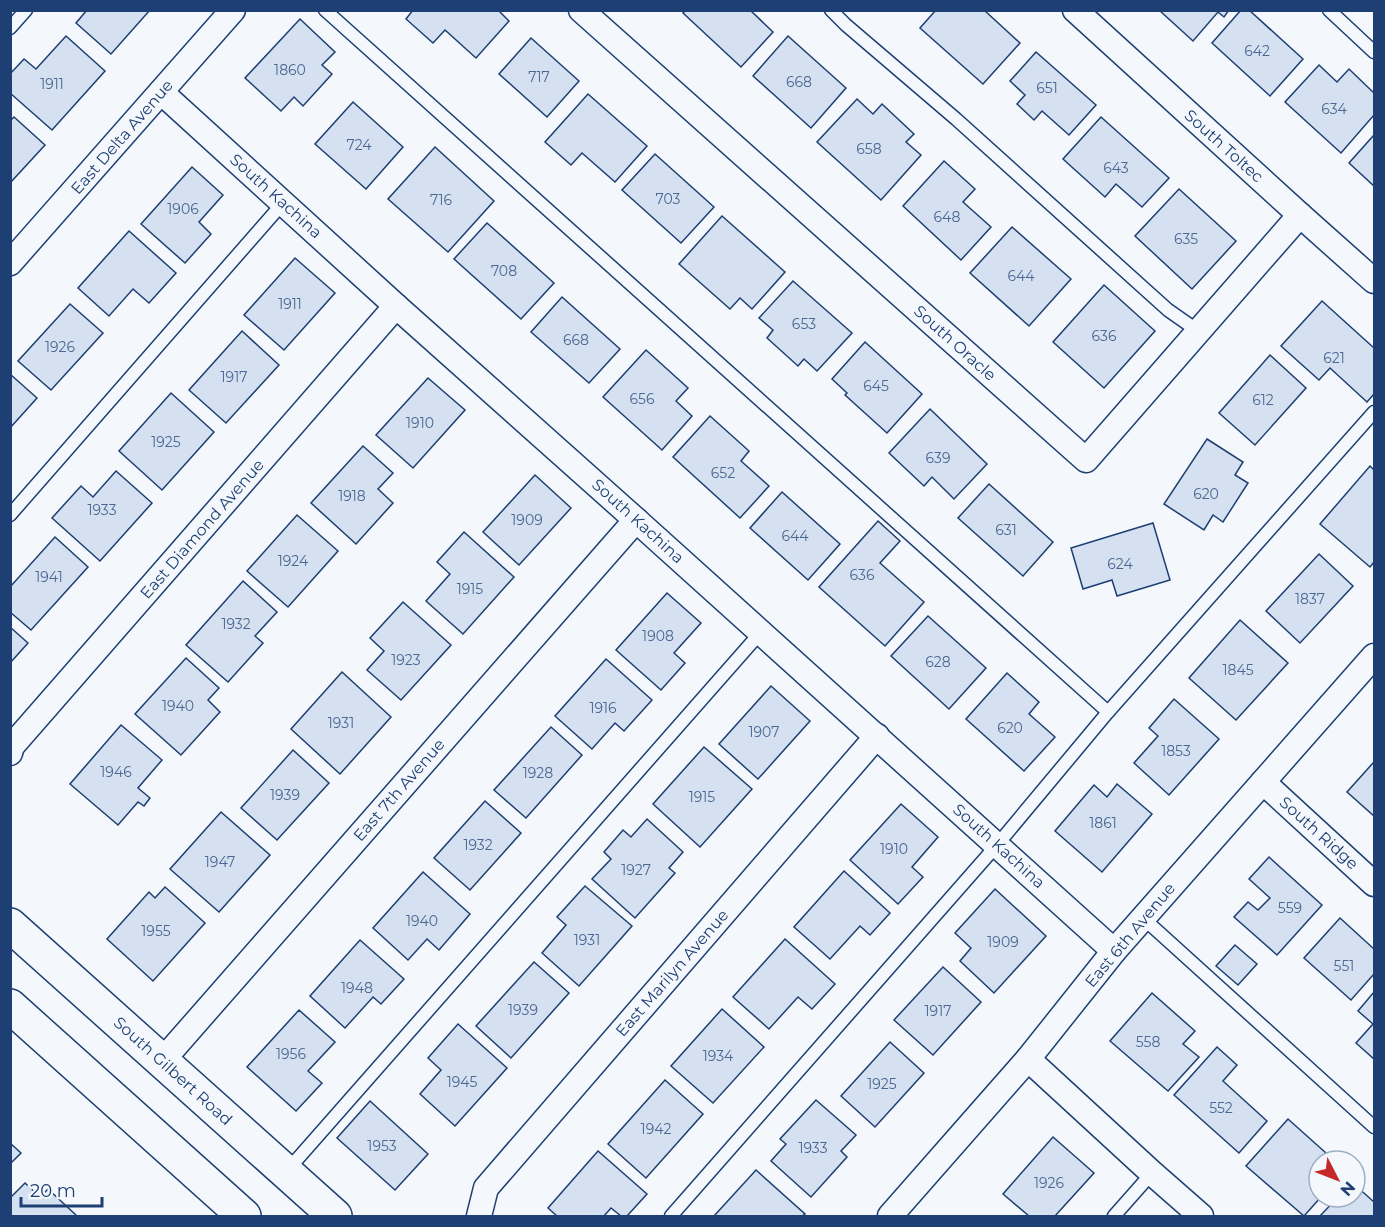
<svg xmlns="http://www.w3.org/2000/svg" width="1385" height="1227" viewBox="0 0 1385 1227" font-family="Montserrat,sans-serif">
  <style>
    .building { fill: #d5e0f0; stroke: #1d3f73; stroke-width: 1.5 }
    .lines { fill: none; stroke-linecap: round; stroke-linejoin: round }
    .lane-casing { stroke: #1d3f73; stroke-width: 15 }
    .street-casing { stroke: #1d3f73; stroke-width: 27 }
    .primary-casing { stroke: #1d3f73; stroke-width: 36 }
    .lane { stroke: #f4f7fb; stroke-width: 12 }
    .street { stroke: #f4f7fb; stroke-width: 24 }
    .primary { stroke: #f4f7fb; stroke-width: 33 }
    .labels { text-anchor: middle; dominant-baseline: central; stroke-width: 4.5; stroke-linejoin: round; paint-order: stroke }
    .number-label { font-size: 14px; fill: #4b6792 }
    .street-label { font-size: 16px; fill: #1d3f73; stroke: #f4f7fb }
  </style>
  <rect width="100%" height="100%" fill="#f4f7fb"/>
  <!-- building -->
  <g class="building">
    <path d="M 87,10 L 150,10 L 111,54 L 76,23 Z"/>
    <path d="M 413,10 L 498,10 L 509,21 L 476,58 L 445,30 L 433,43 L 406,19 Z"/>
    <path d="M 686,10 L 750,10 L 773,32 L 741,67 L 683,13 Z"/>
    <path d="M 936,10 L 984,10 L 1020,43 L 983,84 L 920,28 Z"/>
    <path d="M 1159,10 L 1229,10 L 1224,17 L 1218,12 L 1193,41 Z"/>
    <path d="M 1241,10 L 1249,10 L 1303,59 L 1270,96 L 1212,43 Z"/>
    <path d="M 300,19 L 335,52 L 322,65 L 332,74 L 303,106 L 294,97 L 281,111 L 245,78 Z"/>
    <path d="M 66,36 L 105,71 L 52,130 L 10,93 L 10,74 L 24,59 L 36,69 Z"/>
    <path d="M 788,36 L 846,88 L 811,128 L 753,76 Z"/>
    <path d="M 531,38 L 579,81 L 547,117 L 499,74 Z"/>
    <path d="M 1036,52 L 1096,105 L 1069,135 L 1042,111 L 1034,120 L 1017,104 L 1025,95 L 1010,81 Z"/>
    <path d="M 1319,65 L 1337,82 L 1349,69 L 1374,93 L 1374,115 L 1341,153 L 1285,102 Z"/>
    <path d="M 588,94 L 647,146 L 615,182 L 582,153 L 571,165 L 545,142 Z"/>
    <path d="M 857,99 L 873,114 L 882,104 L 914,134 L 906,142 L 921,155 L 881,200 L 817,142 Z"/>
    <path d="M 353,102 L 403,147 L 366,189 L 315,144 Z"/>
    <path d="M 14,117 L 45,145 L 10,183 L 10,121 Z"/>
    <path d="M 1101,117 L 1169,178 L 1142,207 L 1116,184 L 1105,197 L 1063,159 Z"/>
    <path d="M 1374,135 L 1374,186 L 1349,163 Z"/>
    <path d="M 435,147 L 494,201 L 448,252 L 388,199 Z"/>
    <path d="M 655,154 L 714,207 L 681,243 L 622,190 Z"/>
    <path d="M 944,161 L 975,189 L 963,202 L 991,227 L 961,260 L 903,206 Z"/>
    <path d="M 192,167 L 223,195 L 199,222 L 211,234 L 185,263 L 141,224 Z"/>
    <path d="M 1179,189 L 1236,241 L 1192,289 L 1135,236 Z"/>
    <path d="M 722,216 L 785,272 L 752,309 L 740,298 L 730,309 L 679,264 Z"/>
    <path d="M 487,223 L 554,283 L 521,319 L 454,259 Z"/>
    <path d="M 1012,227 L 1071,279 L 1029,326 L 970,273 Z"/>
    <path d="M 129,231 L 176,273 L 149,303 L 133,289 L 109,316 L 78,288 Z"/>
    <path d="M 295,258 L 335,293 L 284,350 L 244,315 Z"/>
    <path d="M 793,281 L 852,333 L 817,371 L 804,359 L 798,366 L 767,338 L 773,330 L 759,318 Z"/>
    <path d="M 1104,285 L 1155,331 L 1104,388 L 1053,342 Z"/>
    <path d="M 562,297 L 620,349 L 589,383 L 531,332 Z"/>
    <path d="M 1322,301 L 1374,348 L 1374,394 L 1367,402 L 1330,368 L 1319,380 L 1281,346 Z"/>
    <path d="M 70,304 L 103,333 L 51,390 L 18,361 Z"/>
    <path d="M 242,331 L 279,365 L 226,423 L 189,390 Z"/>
    <path d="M 865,342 L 922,394 L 887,433 L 845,395 L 847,393 L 832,379 Z"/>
    <path d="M 646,350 L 688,388 L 676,401 L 692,416 L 662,450 L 603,397 Z"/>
    <path d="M 1270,355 L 1306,388 L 1255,445 L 1219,413 Z"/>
    <path d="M 10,374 L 37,398 L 10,428 Z"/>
    <path d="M 428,378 L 465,410 L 413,468 L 376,435 Z"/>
    <path d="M 171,393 L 214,432 L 162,490 L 119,451 Z"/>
    <path d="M 930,409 L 987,464 L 954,499 L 932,477 L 924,486 L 889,453 Z"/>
    <path d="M 710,416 L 749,451 L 741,461 L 769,486 L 740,518 L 673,457 Z"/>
    <path d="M 1207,439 L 1243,462 L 1235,475 L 1248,483 L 1223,522 L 1213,515 L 1204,530 L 1164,504 Z"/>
    <path d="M 363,446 L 393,473 L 378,489 L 393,503 L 356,544 L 311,503 Z"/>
    <path d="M 1370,466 L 1374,470 L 1374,562 L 1370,567 L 1320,524 Z"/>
    <path d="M 116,471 L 152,503 L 100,561 L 52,518 L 81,486 L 93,497 Z"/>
    <path d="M 535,475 L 571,508 L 519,565 L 483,532 Z"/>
    <path d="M 989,484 L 1053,542 L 1023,576 L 958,518 Z"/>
    <path d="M 782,492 L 840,544 L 808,580 L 750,528 Z"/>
    <path d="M 297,515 L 338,551 L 288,607 L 247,571 Z"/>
    <path d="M 878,521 L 900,541 L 880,563 L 924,602 L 885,646 L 819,587 Z"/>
    <path d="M 1153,523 L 1170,580 L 1117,596 L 1112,580 L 1083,589 L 1071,548 Z"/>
    <path d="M 464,532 L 514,577 L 463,634 L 426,601 L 450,574 L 437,562 Z"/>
    <path d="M 55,537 L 88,567 L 31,630 L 10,612 L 10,587 Z"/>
    <path d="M 1319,554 L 1353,586 L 1300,643 L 1266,611 Z"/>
    <path d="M 243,581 L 277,612 L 255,636 L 263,643 L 228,682 L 186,645 Z"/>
    <path d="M 667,593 L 701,623 L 674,653 L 685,663 L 661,690 L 616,650 Z"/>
    <path d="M 403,602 L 451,645 L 401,700 L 367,670 L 384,651 L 370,638 Z"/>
    <path d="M 928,616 L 986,668 L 949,709 L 891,656 Z"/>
    <path d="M 1240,620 L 1288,663 L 1236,720 L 1189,678 Z"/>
    <path d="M 10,627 L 28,643 L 10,663 Z"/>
    <path d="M 186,658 L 219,688 L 208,700 L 220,712 L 181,755 L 135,714 Z"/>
    <path d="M 606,659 L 652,700 L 624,731 L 615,723 L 592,749 L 555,716 Z"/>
    <path d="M 342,672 L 391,717 L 340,774 L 291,729 Z"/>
    <path d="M 1007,673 L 1039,702 L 1029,714 L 1055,737 L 1024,771 L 966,719 Z"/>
    <path d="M 771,686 L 810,721 L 758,779 L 719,744 Z"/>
    <path d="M 1174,699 L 1219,739 L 1169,795 L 1134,763 L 1158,736 L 1149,728 Z"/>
    <path d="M 121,725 L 162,760 L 138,788 L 150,798 L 144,806 L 138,802 L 118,825 L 70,784 Z"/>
    <path d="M 551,727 L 582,755 L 526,818 L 494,790 Z"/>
    <path d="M 704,747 L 752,789 L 700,847 L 653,804 Z"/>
    <path d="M 293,750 L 329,783 L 277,840 L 241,808 Z"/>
    <path d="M 1373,763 L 1374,765 L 1374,816 L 1347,792 Z"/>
    <path d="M 1117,784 L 1152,814 L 1102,872 L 1055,831 L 1094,785 L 1107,797 Z"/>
    <path d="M 485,801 L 521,833 L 470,890 L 434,858 Z"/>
    <path d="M 901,804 L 938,837 L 912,867 L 923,877 L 898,904 L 850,860 Z"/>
    <path d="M 221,812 L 270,855 L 219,912 L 170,869 Z"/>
    <path d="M 647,819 L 683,852 L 669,868 L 675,873 L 635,918 L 592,879 L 611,859 L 604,852 L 623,830 L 631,837 Z"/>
    <path d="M 1269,857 L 1322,905 L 1277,955 L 1234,917 L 1248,902 L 1258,910 L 1270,898 L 1249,879 Z"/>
    <path d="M 844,871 L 890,913 L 870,935 L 860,926 L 830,959 L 794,927 Z"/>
    <path d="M 423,872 L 470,914 L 439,950 L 427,939 L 408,960 L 373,928 Z"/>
    <path d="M 585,886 L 632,926 L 579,986 L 542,953 L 566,925 L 557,917 Z"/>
    <path d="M 165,887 L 205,923 L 153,981 L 107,939 L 149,892 L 155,898 Z"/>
    <path d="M 995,889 L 1046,936 L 994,993 L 960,961 L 971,948 L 955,933 Z"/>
    <path d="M 1340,918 L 1374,949 L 1374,974 L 1351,1000 L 1304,958 Z"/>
    <path d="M 785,939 L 835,984 L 812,1009 L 798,997 L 769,1029 L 733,997 Z"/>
    <path d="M 360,940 L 404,979 L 381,1004 L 373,997 L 345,1028 L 310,996 Z"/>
    <path d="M 1235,945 L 1257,964 L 1238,985 L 1216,966 Z"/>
    <path d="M 534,962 L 569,993 L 511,1058 L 476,1026 Z"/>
    <path d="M 943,967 L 981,1002 L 933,1055 L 894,1020 Z"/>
    <path d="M 1374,992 L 1374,1059 L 1356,1043 L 1373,1024 L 1358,1011 Z"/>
    <path d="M 1152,993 L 1195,1031 L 1183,1044 L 1199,1057 L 1168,1091 L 1110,1041 Z"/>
    <path d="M 722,1009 L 764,1047 L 713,1103 L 671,1066 Z"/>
    <path d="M 299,1010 L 335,1042 L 308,1071 L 322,1083 L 296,1111 L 247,1067 Z"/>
    <path d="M 458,1024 L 507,1068 L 455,1126 L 420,1094 L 441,1070 L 428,1058 Z"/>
    <path d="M 890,1042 L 924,1073 L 875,1127 L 841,1096 Z"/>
    <path d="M 1217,1047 L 1237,1065 L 1223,1081 L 1267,1121 L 1239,1153 L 1174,1095 Z"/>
    <path d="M 665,1080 L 703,1114 L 646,1178 L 608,1144 Z"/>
    <path d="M 816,1100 L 856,1135 L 841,1151 L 847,1157 L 811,1197 L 771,1161 L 786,1144 L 780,1139 Z"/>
    <path d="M 370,1101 L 428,1154 L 395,1190 L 337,1138 Z"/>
    <path d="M 1288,1119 L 1326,1153 L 1316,1165 L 1319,1168 L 1319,1197 L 1321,1197 L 1304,1216 L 1246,1166 Z"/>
    <path d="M 1053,1137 L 1094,1173 L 1055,1216 L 1029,1216 L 1003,1194 Z"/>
    <path d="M 10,1143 L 21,1153 L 10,1164 Z"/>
    <path d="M 598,1151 L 647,1194 L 627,1216 L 621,1216 L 611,1208 L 604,1216 L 557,1216 L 548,1208 Z"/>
    <path d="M 756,1170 L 805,1214 L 802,1216 L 714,1216 Z"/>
    <path d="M 25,1183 L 40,1197 L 48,1189 L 77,1216 L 10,1216 L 10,1198 Z"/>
    <path d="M 1355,1185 L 1374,1202 L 1374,1216 L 1320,1216 L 1338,1197 L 1355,1197 Z"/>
  </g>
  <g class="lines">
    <!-- lane casing -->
    <g class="lane-casing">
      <g id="lane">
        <path d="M 325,10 L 1108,712"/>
        <path d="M 831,10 L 846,25 L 956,119 L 1168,310 L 1198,331"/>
        <path d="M 1329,10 L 1374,52"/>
        <path d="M 10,28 L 26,10"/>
        <path d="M 10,515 L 283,203"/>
        <path d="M 1143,918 L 1374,1127"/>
        <path d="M 286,1172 L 761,632"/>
        <path d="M 671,1216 L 997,845 L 1108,712 L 1374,412"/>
        <path d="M 1114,1216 L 1152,1173"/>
      </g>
    </g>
    <!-- street casing -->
    <g class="street-casing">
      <g id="street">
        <path d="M 581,10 L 1086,460 L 1300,215"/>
        <path d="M 1075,10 L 1300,215 L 1374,281"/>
        <path d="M 161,92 L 396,306 L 636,520 L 1114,951"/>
        <path d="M 10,263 L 233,10"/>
        <path d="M 10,753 L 12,746 L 396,306"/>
        <path d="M 1263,782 L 1374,884"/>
        <path d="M 1028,1059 L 1152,1173 L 1201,1216"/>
        <path d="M 162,1061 L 636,520"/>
        <path d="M 479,1216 L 486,1188 L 877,736"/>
        <path d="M 890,1216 L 1028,1059 L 1114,951 L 1374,656"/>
      </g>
    </g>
    <!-- primary casing -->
    <g class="primary-casing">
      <g id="primary">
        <path d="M 10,925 L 335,1216"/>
        <path d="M 10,1006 L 244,1216"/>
      </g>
    </g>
    <!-- lane -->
    <use href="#lane" class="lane"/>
    <!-- street -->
    <use href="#street" class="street"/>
    <!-- primary -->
    <use href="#primary" class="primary"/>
  </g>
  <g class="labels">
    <!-- number labels -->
    <g class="number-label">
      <text x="1257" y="51">642</text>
      <text x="290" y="70">1860</text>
      <text x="539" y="77">717</text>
      <text x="799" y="82">668</text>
      <text x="52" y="84">1911</text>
      <text x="1047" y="88">651</text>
      <text x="1334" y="109">634</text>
      <text x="359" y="145">724</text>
      <text x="869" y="149">658</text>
      <text x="1116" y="168">643</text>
      <text x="668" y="199">703</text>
      <text x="441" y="200">716</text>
      <text x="183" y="209">1906</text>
      <text x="947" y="217">648</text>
      <text x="1186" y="239">635</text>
      <text x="504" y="271">708</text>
      <text x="1021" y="276">644</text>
      <text x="290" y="304">1911</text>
      <text x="804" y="324">653</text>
      <text x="1104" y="336">636</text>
      <text x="576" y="340">668</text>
      <text x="60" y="347">1926</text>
      <text x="1334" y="358">621</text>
      <text x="234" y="377">1917</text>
      <text x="876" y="386">645</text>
      <text x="642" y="399">656</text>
      <text x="1263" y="400">612</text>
      <text x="420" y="423">1910</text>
      <text x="166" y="442">1925</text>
      <text x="938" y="458">639</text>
      <text x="723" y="473">652</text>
      <text x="1206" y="494">620</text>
      <text x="352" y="496">1918</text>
      <text x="102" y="510">1933</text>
      <text x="527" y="520">1909</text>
      <text x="1006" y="530">631</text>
      <text x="795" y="536">644</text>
      <text x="293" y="561">1924</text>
      <text x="1120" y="564">624</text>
      <text x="862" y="575">636</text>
      <text x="49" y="577">1941</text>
      <text x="470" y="589">1915</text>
      <text x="1310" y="599">1837</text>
      <text x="236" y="624">1932</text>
      <text x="658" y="636">1908</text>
      <text x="406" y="660">1923</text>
      <text x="938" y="662">628</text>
      <text x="1238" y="670">1845</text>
      <text x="178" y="706">1940</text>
      <text x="603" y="708">1916</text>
      <text x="341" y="723">1931</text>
      <text x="1010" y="728">620</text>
      <text x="764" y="732">1907</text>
      <text x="1176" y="751">1853</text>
      <text x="116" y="772">1946</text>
      <text x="538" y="773">1928</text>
      <text x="285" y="795">1939</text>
      <text x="702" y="797">1915</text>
      <text x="1103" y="823">1861</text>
      <text x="478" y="845">1932</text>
      <text x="894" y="849">1910</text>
      <text x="220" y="862">1947</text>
      <text x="636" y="870">1927</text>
      <text x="1290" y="908">559</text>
      <text x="422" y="921">1940</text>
      <text x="156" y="931">1955</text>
      <text x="587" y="940">1931</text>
      <text x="1003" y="942">1909</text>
      <text x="1344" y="966">551</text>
      <text x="357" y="988">1948</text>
      <text x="523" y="1010">1939</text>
      <text x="938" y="1011">1917</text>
      <text x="1148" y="1042">558</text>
      <text x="291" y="1054">1956</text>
      <text x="718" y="1056">1934</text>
      <text x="462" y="1082">1945</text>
      <text x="882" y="1084">1925</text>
      <text x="1221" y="1108">552</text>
      <text x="656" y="1129">1942</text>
      <text x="382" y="1146">1953</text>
      <text x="813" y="1148">1933</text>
      <text x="1049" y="1183">1926</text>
    </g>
    <!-- street labels -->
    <g class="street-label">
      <text transform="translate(122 137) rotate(-49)">East Delta Avenue</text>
      <text transform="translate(1224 146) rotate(42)">South Toltec</text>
      <text transform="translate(276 196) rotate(42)">South Kachina</text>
      <text transform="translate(955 343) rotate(42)">South Oracle</text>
      <text transform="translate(638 521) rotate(42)">South Kachina</text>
      <text transform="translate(202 529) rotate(-49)">East Diamond Avenue</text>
      <text transform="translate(399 790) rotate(-49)">East 7th Avenue</text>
      <text transform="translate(1319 833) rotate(42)">South Ridge</text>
      <text transform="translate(999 846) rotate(42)">South Kachina</text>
      <text transform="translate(1130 935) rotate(-50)">East 6th Avenue</text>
      <text transform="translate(672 973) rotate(-49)">East Marilyn Avenue</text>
      <text transform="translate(173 1071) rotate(42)">South Gilbert Road</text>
    </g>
  </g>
  <!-- border -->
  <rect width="1385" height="1227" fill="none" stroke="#1d3f73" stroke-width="24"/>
  <!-- north arrow -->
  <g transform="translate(1337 1179) rotate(132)"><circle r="28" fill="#f4f7fb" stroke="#9eadc5" stroke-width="1.5"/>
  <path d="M0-4.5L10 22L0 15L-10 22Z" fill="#c62828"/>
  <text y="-9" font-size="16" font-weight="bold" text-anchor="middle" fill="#1d3f73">N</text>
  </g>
  <!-- scale -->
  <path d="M21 1197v9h81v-9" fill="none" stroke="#1d3f73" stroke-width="3"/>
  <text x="30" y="1197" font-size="18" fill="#1d3f73" stroke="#f4f7fb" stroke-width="4.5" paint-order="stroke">20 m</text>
</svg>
